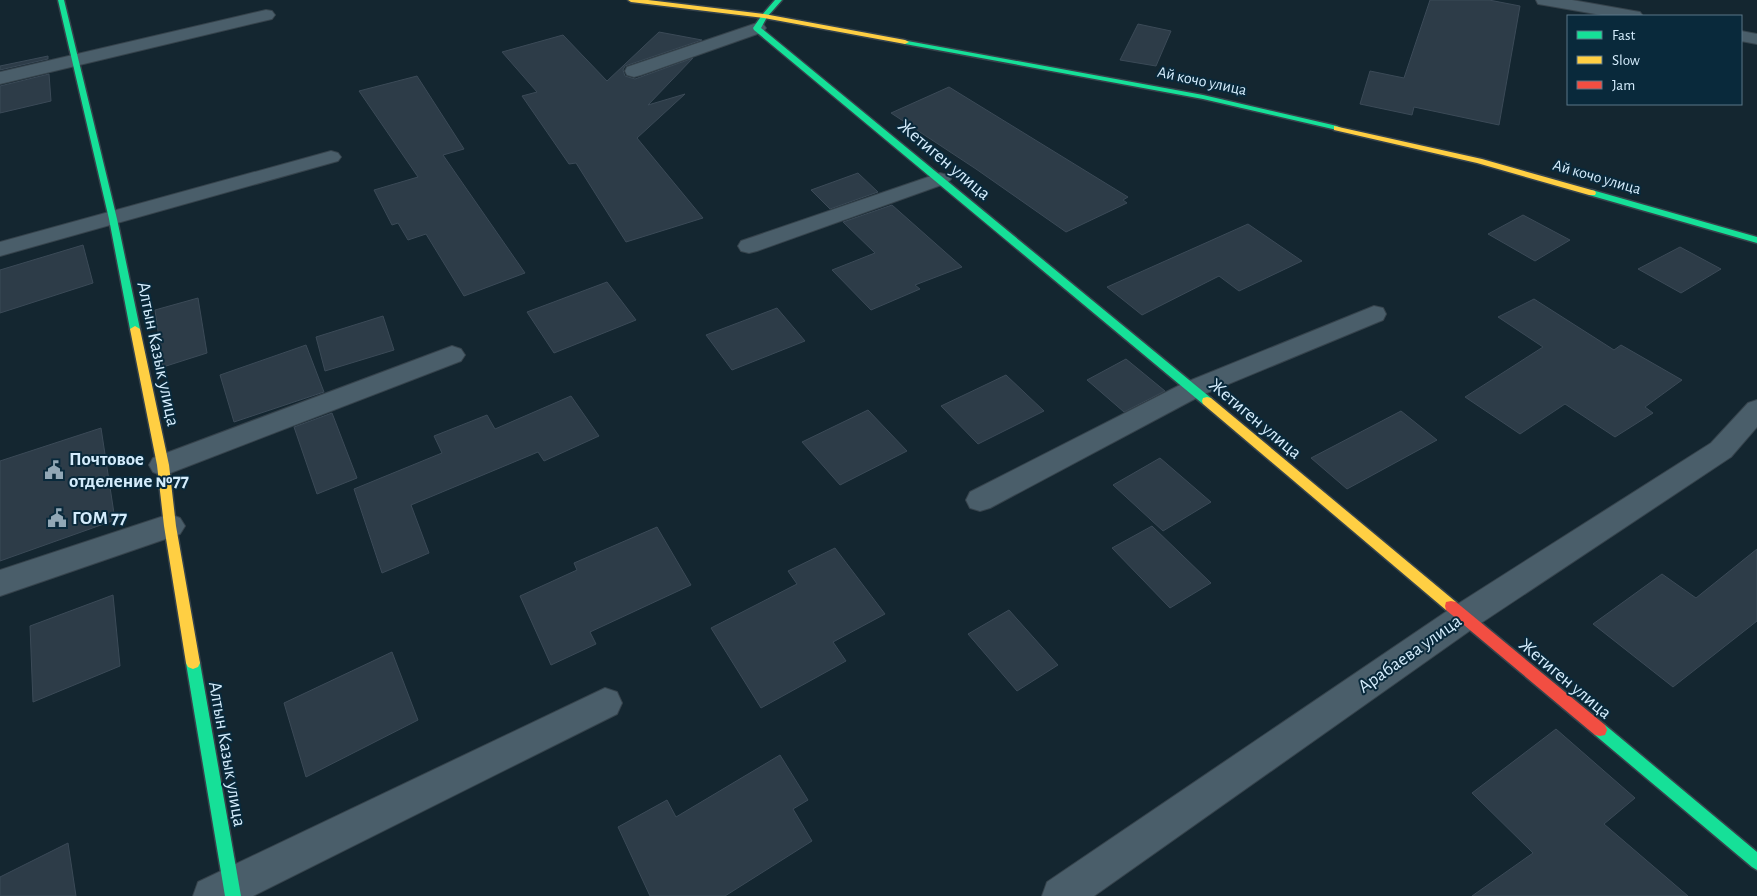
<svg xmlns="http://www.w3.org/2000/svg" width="1757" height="896" viewBox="0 0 1757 896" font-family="'Alegreya Sans',sans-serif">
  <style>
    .building { fill: #2d3c48; stroke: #3b4a57 }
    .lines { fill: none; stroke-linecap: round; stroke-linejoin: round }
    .street-casing { stroke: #36434c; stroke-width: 2 }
    .fast-casing { stroke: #36434c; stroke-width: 3 }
    .slow-casing { stroke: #36434c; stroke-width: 3 }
    .jam-casing { stroke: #36434c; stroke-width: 3 }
    .street { fill: #4a5e6a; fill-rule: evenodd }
    .fast { fill: #16e098; fill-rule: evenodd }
    .slow { fill: #ffcf43; fill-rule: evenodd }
    .jam { fill: #f24e42; fill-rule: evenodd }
    .labels { text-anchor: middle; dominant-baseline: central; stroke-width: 4; stroke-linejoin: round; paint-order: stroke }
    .far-street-label { font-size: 16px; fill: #d4ecfc; stroke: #09293b }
    .street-label { font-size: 19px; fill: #d4ecfc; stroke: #09293b }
    .poi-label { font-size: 19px; font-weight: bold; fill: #d4ecfc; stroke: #09293b; text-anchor: start }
  </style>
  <rect width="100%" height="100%" fill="#142630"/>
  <!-- building -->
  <g class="building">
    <path d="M 1430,0 L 1489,0 L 1520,6 L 1499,125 L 1414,107 L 1412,115 L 1360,104 L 1370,71 L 1404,78 Z"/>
    <path d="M 1138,24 L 1171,31 L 1156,66 L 1120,60 Z"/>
    <path d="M 659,32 L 702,40 L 625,66 L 623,70 L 625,76 L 635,79 L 693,58 L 648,105 L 685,94 L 637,138 L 703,218 L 626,242 L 576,163 L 569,164 L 522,96 L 537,92 L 502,52 L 563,35 L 607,81 Z"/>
    <path d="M 48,56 L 48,59 L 0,70 L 0,66 Z"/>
    <path d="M 49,74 L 51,101 L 0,113 L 0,86 Z"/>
    <path d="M 417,76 L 464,149 L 443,155 L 525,273 L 464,296 L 426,234 L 408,240 L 398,223 L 392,225 L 374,190 L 418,177 L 359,91 Z"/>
    <path d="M 949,87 L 1128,197 L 1123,200 L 1127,203 L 1066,232 L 976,169 L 891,113 Z"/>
    <path d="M 858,173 L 878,192 L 830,209 L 811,190 Z"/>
    <path d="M 892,205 L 962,267 L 915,285 L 920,289 L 871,310 L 832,270 L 875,253 L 843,222 Z"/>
    <path d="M 1523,215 L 1570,240 L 1535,261 L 1488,234 Z"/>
    <path d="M 1248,224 L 1302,261 L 1239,291 L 1219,276 L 1142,315 L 1107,287 Z"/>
    <path d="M 83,245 L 93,283 L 0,313 L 0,270 Z"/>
    <path d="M 1680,247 L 1721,269 L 1681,293 L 1638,269 Z"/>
    <path d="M 607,282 L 636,320 L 554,353 L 527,312 Z"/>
    <path d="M 198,298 L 207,353 L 163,367 L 155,310 Z"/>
    <path d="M 1534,299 L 1614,350 L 1621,345 L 1682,380 L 1645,407 L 1653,413 L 1615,437 L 1565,404 L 1520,434 L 1465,397 L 1543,347 L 1498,317 Z"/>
    <path d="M 777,308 L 805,341 L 732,370 L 706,335 Z"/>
    <path d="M 383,316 L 394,350 L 325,371 L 316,337 Z"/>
    <path d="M 306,345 L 324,392 L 234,422 L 220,375 Z"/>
    <path d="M 1126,359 L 1165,391 L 1124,412 L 1087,380 Z"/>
    <path d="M 1006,375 L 1044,411 L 978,444 L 941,406 Z"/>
    <path d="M 571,396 L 599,436 L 544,461 L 538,452 L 411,505 L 429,553 L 382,573 L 354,489 L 442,453 L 434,436 L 487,415 L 495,429 Z"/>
    <path d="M 868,410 L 907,451 L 840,485 L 802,442 Z"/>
    <path d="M 1401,411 L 1437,440 L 1347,489 L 1311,458 Z"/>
    <path d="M 332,413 L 357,478 L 317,494 L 294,427 Z"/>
    <path d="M 101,428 L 115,520 L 0,561 L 0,461 Z"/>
    <path d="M 1160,458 L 1211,502 L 1163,531 L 1113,485 Z"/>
    <path d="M 1152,526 L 1211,583 L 1170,608 L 1112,548 Z"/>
    <path d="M 657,527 L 691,585 L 590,632 L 596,644 L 551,665 L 520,596 L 577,570 L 574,563 Z"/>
    <path d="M 835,548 L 885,614 L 833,642 L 846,661 L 761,708 L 711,628 L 797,584 L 788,571 Z"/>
    <path d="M 1757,549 L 1757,621 L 1673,687 L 1593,624 L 1662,574 L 1696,598 Z"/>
    <path d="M 113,595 L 120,666 L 33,702 L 30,626 Z"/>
    <path d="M 1009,610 L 1058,665 L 1017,691 L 968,634 Z"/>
    <path d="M 392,652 L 418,720 L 306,777 L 284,703 Z"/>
    <path d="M 1556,729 L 1635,798 L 1604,824 L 1688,896 L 1472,896 L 1533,853 L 1472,793 Z"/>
    <path d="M 780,755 L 808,800 L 793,809 L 812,841 L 725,896 L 650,896 L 618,827 L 667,800 L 676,817 Z"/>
    <path d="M 68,843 L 76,896 L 0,896 L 0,877 Z"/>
  </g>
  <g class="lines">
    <!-- street casing -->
    <g class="street-casing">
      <g id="street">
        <path d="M 1536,0 L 1572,0 L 1634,11 L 1640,12 L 1643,16 L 1607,16 L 1544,5 L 1538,4 Z"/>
        <path d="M 266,10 L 272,11 L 275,15 L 272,19 L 0,84 L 0,72 Z"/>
        <path d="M 757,23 L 763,24 L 766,28 L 763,32 L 641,75 L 634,77 L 627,75 L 625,71 L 627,67 Z"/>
        <path d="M 1741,31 L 1757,34 L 1757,44 L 1741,41 Z"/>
        <path d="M 331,151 L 338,153 L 341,157 L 338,161 L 0,256 L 0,242 Z"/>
        <path d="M 940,173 L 947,175 L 951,179 L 947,183 L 757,251 L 749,253 L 741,251 L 738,246 L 741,241 Z"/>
        <path d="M 1374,306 L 1383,308 L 1386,314 L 1383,320 L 1202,395 L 990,508 L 980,511 L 970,508 L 966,500 L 970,492 L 1184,383 Z"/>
        <path d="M 452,346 L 461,349 L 465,355 L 461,361 L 173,472 L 163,476 L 153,472 L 149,465 L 153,458 Z"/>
        <path d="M 1757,400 L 1757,427 L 1731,457 L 1475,627 L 1094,896 L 1042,896 L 1047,882 L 1453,607 L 1711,443 L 1748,403 Z"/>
        <path d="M 170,514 L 180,518 L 185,526 L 180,534 L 0,596 L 0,570 Z"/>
        <path d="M 605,688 L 617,692 L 622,703 L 617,714 L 253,896 L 193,896 L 198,882 Z"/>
      </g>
    </g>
    <!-- fast casing -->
    <g class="fast-casing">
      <g id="fast">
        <path d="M 58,0 L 64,0 L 117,219 L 140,329 L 135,332 L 130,329 L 109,219 Z"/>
        <path d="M 775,0 L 782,0 L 767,17 L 761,28 L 1211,398 L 1212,401 L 1211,404 L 1203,404 L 754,30 L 753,28 L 762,15 Z"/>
        <path d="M 902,40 L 1203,95 L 1337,126 L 1341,128 L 1337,130 L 1203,99 L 905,44 L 901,42 Z"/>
        <path d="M 1592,190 L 1757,237 L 1757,243 L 1589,195 L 1589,191 Z"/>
        <path d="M 193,657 L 198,659 L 200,663 L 241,896 L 225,896 L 186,663 L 188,659 Z"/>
        <path d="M 1600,724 L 1605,725 L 1757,852 L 1757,870 L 1752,867 L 1595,735 L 1593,730 L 1595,725 Z"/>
      </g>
    </g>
    <!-- slow casing -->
    <g class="slow-casing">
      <g id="slow">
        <path d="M 628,0 L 648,0 L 764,14 L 905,40 L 909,42 L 905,44 L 764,18 L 631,2 Z"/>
        <path d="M 1334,126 L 1482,159 L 1595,191 L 1596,193 L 1595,195 L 1589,195 L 1477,163 L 1334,130 Z"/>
        <path d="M 135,326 L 140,329 L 169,465 L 176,526 L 200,663 L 198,667 L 193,669 L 188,667 L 186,663 L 164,526 L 157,465 L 130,329 Z"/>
        <path d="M 1207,397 L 1211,398 L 1456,602 L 1457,606 L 1456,610 L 1451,611 L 1446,610 L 1203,404 L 1202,401 L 1203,398 Z"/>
      </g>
    </g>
    <!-- jam casing -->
    <g class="jam-casing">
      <path id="jam" d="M 1451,601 L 1456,602 L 1605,725 L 1607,730 L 1605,735 L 1600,736 L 1595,735 L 1446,610 L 1445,606 L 1446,602 Z"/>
    </g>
    <!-- street -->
    <use href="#street" class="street"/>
    <!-- fast -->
    <use href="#fast" class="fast"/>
    <!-- slow -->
    <use href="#slow" class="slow"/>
    <!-- jam -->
    <use href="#jam" class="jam"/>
  </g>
  <!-- icons -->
  <defs>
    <g id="civic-bare" transform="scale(1.5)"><path d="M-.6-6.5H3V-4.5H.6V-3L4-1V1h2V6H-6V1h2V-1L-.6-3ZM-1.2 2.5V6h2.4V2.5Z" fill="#91a7b5" stroke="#09293b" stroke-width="2.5" paint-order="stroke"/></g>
  </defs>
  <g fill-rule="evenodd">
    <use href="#civic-bare" x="54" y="470"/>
    <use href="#civic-bare" x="57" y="518"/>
  </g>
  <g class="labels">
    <!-- far-street labels -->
    <g class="far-street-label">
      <text transform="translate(1202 81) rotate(12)">Ай кочо улица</text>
      <text transform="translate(1597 177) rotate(16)">Ай кочо улица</text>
    </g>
    <!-- street labels -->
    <g class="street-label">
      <text transform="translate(944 160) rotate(40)">Жетиген улица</text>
      <text transform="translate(158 354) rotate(78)">Алтын Казык улица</text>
      <text transform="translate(1255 419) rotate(40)">Жетиген улица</text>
      <text transform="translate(1410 654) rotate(-35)">Арабаева улица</text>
      <text transform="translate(1565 679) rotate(40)">Жетиген улица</text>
      <text transform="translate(227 754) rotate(80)">Алтын Казык улица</text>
    </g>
    <!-- poi labels -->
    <g class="poi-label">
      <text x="69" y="459">Почтовое<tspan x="69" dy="22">отделение №77</tspan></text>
      <text x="72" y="518">ГОМ 77</text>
    </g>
  </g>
  <!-- legend -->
  <rect x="1567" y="15" width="175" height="90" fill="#09293b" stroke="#5a7788"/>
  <rect x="1577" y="31" width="25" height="8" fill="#16e098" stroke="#5a7788"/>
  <text x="1612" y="40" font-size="15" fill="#d4ecfc">Fast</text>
  <rect x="1577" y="56" width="25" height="8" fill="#ffcf43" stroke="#5a7788"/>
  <text x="1612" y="65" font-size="15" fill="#d4ecfc">Slow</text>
  <rect x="1577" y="81" width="25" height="8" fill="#f24e42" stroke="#5a7788"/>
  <text x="1612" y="90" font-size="15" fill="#d4ecfc">Jam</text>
</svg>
